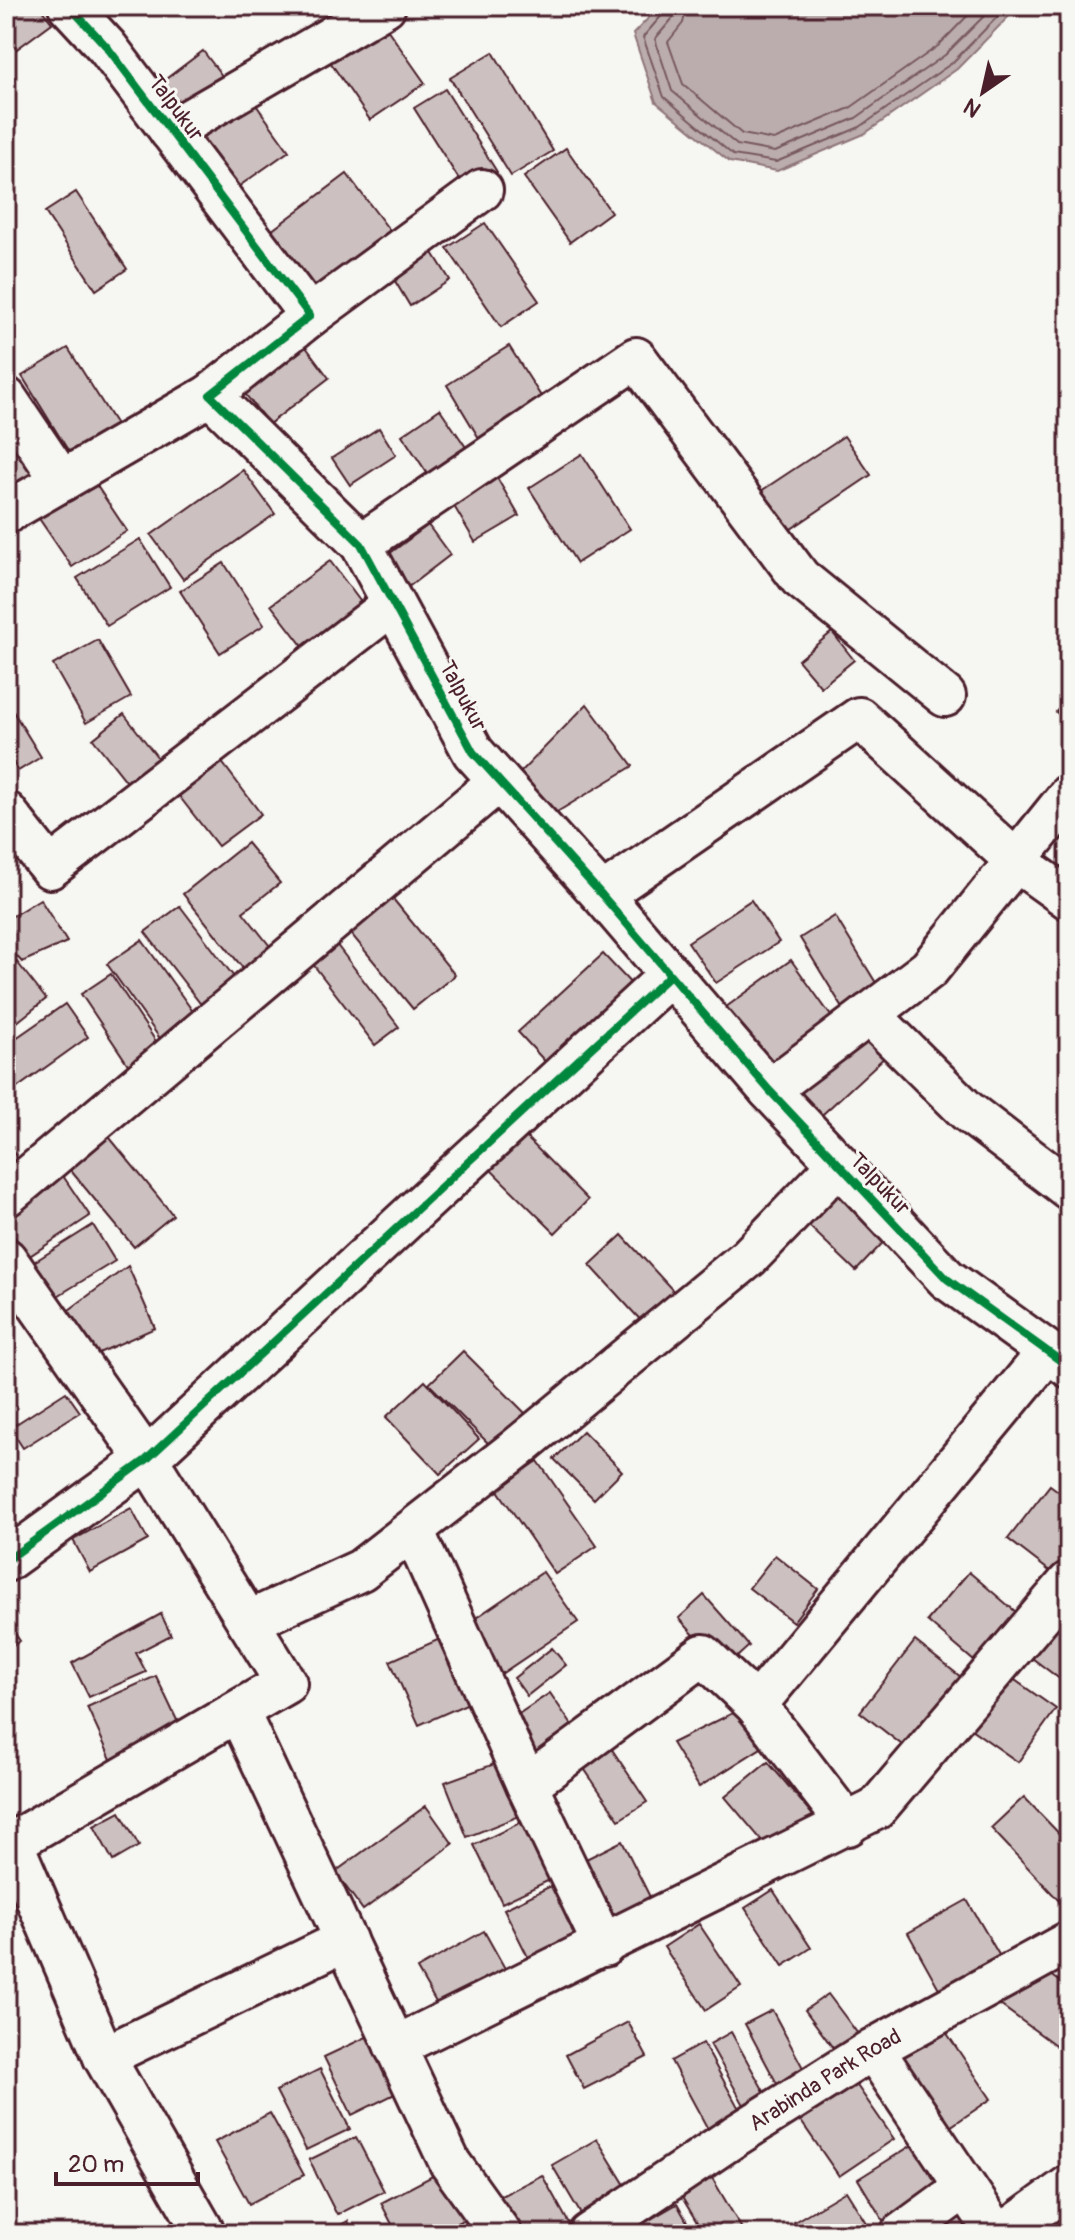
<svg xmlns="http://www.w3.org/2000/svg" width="1075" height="2240" viewBox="0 0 1075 2240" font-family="Pangolin,sans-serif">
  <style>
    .water { fill: #bbadae; stroke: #8e747a; stroke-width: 2 }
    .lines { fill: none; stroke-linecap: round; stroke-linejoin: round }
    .shore { stroke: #77585f; stroke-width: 2 }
    .building { fill: #ccc1c0; stroke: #4a1f2b; stroke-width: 2 }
    .minor-casing { stroke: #4a1f2b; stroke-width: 46 }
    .minor { stroke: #f6f6f2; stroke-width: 40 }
    .cycleway-casing { stroke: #f6f6f2; stroke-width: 13 }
    .cycleway { stroke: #00873e; stroke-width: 8 }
    .labels { text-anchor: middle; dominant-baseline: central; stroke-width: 6; stroke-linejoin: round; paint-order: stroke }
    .street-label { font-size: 22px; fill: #4a1f2b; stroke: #f6f6f2 }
  </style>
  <rect width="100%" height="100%" fill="#f6f6f2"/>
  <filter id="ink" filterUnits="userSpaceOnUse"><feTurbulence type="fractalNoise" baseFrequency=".0125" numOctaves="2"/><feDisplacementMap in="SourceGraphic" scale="16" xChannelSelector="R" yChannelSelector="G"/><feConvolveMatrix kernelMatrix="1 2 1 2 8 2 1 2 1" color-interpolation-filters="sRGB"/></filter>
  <g filter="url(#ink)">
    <!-- water -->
    <path class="water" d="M 660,6 L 1019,6 L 957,69 L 864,134 L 777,171 L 730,162 L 656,102 L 633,34 Z"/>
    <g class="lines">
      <!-- shore -->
      <g class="shore">
        <path d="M 665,6 L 663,14 L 643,37 L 664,97 L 733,155 L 776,162 L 860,127 L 952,63 L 1008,6"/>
        <path d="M 675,6 L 673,18 L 655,39 L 672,91 L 737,145 L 775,152 L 856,118 L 945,55 L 994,6"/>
        <path d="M 687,6 L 683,23 L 668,42 L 683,84 L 742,134 L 774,140 L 850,108 L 938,46 L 977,6"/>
      </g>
    </g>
    <!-- building -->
    <g class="building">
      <path d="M 6,6 L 39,6 L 52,23 L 6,57 Z"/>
      <path d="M 378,16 L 425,83 L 370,120 L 324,53 Z"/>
      <path d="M 203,51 L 223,77 L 179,111 L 158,85 Z"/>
      <path d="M 493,52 L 553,151 L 511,176 L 450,78 Z"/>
      <path d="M 445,89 L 497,172 L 467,192 L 414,108 Z"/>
      <path d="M 254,102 L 289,151 L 235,189 L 200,139 Z"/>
      <path d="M 566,148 L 611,212 L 570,242 L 524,177 Z"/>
      <path d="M 347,174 L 393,235 L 317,292 L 271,231 Z"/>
      <path d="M 76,192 L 127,269 L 96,290 L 45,212 Z"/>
      <path d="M 485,223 L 539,301 L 501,327 L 447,248 Z"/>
      <path d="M 432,251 L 450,280 L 410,306 L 392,276 Z"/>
      <path d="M 303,343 L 329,378 L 269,424 L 242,390 Z"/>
      <path d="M 509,346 L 549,409 L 485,448 L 447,385 Z"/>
      <path d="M 68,348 L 120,431 L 74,460 L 22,376 Z"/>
      <path d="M 440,409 L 474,459 L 435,485 L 402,435 Z"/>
      <path d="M 6,413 L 44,475 L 6,497 Z"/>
      <path d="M 379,428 L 396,455 L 350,485 L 332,458 Z"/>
      <path d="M 844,436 L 871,475 L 788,531 L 761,491 Z"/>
      <path d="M 582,454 L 630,529 L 577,563 L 529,488 Z"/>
      <path d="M 243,470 L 275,514 L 183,579 L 151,535 Z"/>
      <path d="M 496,476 L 519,516 L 475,542 L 451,501 Z"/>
      <path d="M 93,480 L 127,531 L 72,567 L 38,517 Z"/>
      <path d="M 428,525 L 450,555 L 403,591 L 381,560 Z"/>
      <path d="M 140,539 L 170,587 L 107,626 L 77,578 Z"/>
      <path d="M 330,561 L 366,609 L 308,653 L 271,605 Z"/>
      <path d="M 224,563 L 264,625 L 220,653 L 180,591 Z"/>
      <path d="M 832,632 L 854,660 L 821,687 L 798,660 Z"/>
      <path d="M 98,640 L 131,697 L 86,723 L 53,665 Z"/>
      <path d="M 1069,696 L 1069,724 L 1056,712 Z"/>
      <path d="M 6,700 L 41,757 L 18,771 L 6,750 Z"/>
      <path d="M 587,704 L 633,766 L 552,815 L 516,777 Z"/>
      <path d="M 124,714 L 158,758 L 127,782 L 93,739 Z"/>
      <path d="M 215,753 L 261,814 L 218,846 L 172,787 Z"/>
      <path d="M 247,843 L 280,883 L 243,912 L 273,950 L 246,972 L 183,894 Z"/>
      <path d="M 389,894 L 455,975 L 413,1009 L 347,929 Z"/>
      <path d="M 40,899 L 67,942 L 22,962 L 6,945 L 6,920 Z"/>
      <path d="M 751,900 L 779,942 L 716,983 L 688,942 Z"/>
      <path d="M 180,906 L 237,981 L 203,1007 L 145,932 Z"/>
      <path d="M 835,916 L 884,996 L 849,1018 L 800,938 Z"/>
      <path d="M 142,940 L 199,1020 L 164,1044 L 107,964 Z"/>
      <path d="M 333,940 L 399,1027 L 375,1045 L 309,959 Z"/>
      <path d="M 603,954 L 637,990 L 552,1069 L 518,1032 Z"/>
      <path d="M 791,960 L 841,1030 L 772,1080 L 722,1010 Z"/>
      <path d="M 17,962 L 46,999 L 6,1031 L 6,970 Z"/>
      <path d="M 111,974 L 163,1052 L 133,1072 L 81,994 Z"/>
      <path d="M 65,1004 L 88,1037 L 7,1095 L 6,1045 Z"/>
      <path d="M 862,1027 L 887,1055 L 811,1125 L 785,1098 Z"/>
      <path d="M 101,1127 L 173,1215 L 134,1247 L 62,1160 Z"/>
      <path d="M 523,1134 L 588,1200 L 555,1233 L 489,1168 Z"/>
      <path d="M 6,1139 L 23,1169 L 6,1178 Z"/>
      <path d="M 59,1170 L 90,1216 L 28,1257 L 6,1224 L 6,1205 Z"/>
      <path d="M 847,1186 L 894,1231 L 856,1271 L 809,1226 Z"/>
      <path d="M 93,1225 L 115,1261 L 56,1297 L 34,1262 Z"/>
      <path d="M 622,1235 L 677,1295 L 645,1325 L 590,1265 Z"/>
      <path d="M 128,1266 L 155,1328 L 92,1356 L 65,1313 Z"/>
      <path d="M 463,1351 L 535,1423 L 501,1456 L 429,1384 Z"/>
      <path d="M 425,1381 L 479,1439 L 440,1474 L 386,1417 Z"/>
      <path d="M 66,1392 L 80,1412 L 23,1448 L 10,1428 Z"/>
      <path d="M 583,1431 L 622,1471 L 594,1499 L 554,1459 Z"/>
      <path d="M 538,1461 L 597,1546 L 555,1574 L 497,1489 Z"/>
      <path d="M 1050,1485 L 1069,1499 L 1069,1567 L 1060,1579 L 1008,1539 Z"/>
      <path d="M 131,1508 L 148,1540 L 90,1572 L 73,1540 Z"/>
      <path d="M 775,1555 L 818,1589 L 793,1622 L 749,1588 Z"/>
      <path d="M 543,1572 L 578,1622 L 501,1674 L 467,1624 Z"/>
      <path d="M 969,1572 L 1023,1618 L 981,1667 L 927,1621 Z"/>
      <path d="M 704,1595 L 749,1646 L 724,1669 L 679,1618 Z"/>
      <path d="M 1069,1607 L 1069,1686 L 1028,1655 Z"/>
      <path d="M 161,1614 L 171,1635 L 136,1653 L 146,1672 L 89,1697 L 72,1663 Z"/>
      <path d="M 6,1620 L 20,1641 L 6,1650 Z"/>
      <path d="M 442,1638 L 471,1702 L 419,1725 L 390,1661 Z"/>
      <path d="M 915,1641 L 971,1685 L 915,1755 L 860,1712 Z"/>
      <path d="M 552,1648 L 566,1665 L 527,1696 L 514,1678 Z"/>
      <path d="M 1002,1671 L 1056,1709 L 1018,1762 L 964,1724 Z"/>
      <path d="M 156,1676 L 184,1735 L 115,1768 L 87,1707 Z"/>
      <path d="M 550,1693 L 580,1737 L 541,1763 L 511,1719 Z"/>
      <path d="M 751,1704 L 777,1738 L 699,1787 L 672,1743 Z"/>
      <path d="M 611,1748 L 647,1802 L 619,1820 L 583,1767 Z"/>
      <path d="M 508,1759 L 529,1812 L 467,1837 L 445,1782 Z"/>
      <path d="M 768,1762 L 817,1820 L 774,1855 L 725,1797 Z"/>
      <path d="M 1024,1797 L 1069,1844 L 1069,1898 L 1062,1904 L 991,1828 Z"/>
      <path d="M 426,1806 L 453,1844 L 363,1910 L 335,1872 Z"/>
      <path d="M 120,1812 L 139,1846 L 113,1861 L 94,1826 Z"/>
      <path d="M 532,1817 L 560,1875 L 502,1903 L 474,1845 Z"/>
      <path d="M 622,1841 L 656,1909 L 613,1931 L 578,1863 Z"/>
      <path d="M 563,1880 L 594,1945 L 536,1973 L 504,1909 Z"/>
      <path d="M 773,1890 L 811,1948 L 783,1966 L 745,1908 Z"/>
      <path d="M 967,1900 L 1002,1960 L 942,1994 L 908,1933 Z"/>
      <path d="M 699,1924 L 741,1987 L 706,2010 L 664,1947 Z"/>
      <path d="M 484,1931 L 512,1981 L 445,2018 L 417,1969 Z"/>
      <path d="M 1028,1958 L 1069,1988 L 1069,2055 L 996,2002 Z"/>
      <path d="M 828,1994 L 867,2046 L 844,2063 L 805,2010 Z"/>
      <path d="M 772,2010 L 809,2079 L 782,2093 L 745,2024 Z"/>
      <path d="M 628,2022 L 647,2057 L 584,2089 L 566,2055 Z"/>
      <path d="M 944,2029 L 991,2099 L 941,2133 L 894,2062 Z"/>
      <path d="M 377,2032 L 405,2089 L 352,2115 L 324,2057 Z"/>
      <path d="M 731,2032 L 770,2102 L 749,2114 L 710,2044 Z"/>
      <path d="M 703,2043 L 743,2116 L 710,2133 L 671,2061 Z"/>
      <path d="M 320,2069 L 350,2129 L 306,2150 L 276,2091 Z"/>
      <path d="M 851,2077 L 894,2139 L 839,2176 L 796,2114 Z"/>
      <path d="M 270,2113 L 304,2175 L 249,2204 L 215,2142 Z"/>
      <path d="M 356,2137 L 384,2191 L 337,2215 L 309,2160 Z"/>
      <path d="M 597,2139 L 628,2190 L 582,2216 L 552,2165 Z"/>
      <path d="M 914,2144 L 947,2197 L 890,2232 L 858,2179 Z"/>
      <path d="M 440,2172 L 465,2219 L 436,2234 L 397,2234 L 381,2203 Z"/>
      <path d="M 542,2175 L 571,2227 L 558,2234 L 518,2234 L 499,2197 Z"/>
      <path d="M 711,2176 L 745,2234 L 704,2234 L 680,2194 Z"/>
      <path d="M 846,2191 L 873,2234 L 801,2234 L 794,2222 Z"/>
      <path d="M 677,2204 L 694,2234 L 625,2234 Z"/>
      <path d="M 964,2208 L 981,2234 L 924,2234 Z"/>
      <path d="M 1069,2208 L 1069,2234 L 1025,2234 Z"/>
      <path d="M 348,2221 L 354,2234 L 325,2234 Z"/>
    </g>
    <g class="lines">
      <!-- minor casing -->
      <g class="minor-casing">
        <g id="minor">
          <path d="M 69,6 L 107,47 L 310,316 L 210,395 L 361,544 L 473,752 L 602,895 L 769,1090 L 947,1279 L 1069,1367"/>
          <path d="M 170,131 L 385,6"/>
          <path d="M 310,316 L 482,190"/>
          <path d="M 6,398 L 62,481"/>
          <path d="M 6,513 L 210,395"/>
          <path d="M 361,544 L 636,358 L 800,578 L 945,696"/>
          <path d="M 6,812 L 50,868 L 393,604"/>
          <path d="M 602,895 L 859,718 L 1016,861 L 1069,899"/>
          <path d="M 869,1014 L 967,1111 L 1069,1189"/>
          <path d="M 769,1090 L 929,969 L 1069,795"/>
          <path d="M 6,1196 L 499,781"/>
          <path d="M 6,1259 L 158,1476 L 286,1683 L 6,1846"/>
          <path d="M 413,1530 L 527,1785 L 604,1946"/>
          <path d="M 6,1561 L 146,1460 L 669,976"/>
          <path d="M 248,1622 L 361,1570 L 516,1449 L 749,1257 L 837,1166"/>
          <path d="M 756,1705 L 1048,1352"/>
          <path d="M 239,1713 L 450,2163 L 501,2234"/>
          <path d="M 527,1785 L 703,1655 L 756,1705 L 848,1825"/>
          <path d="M 12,1842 L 104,2057 L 205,2234"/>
          <path d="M 395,2047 L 876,1809 L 1069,1582"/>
          <path d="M 873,2049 L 997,2234"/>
          <path d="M 104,2057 L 346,1940"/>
          <path id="s1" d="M 589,2234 L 735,2136 L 873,2049 L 1069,1942"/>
          <path d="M 901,2234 L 964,2188"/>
          <path d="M 1003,2234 L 1069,2186"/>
        </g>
      </g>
      <!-- minor -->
      <use href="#minor" class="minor"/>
      <!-- cycleway casing -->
      <g class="cycleway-casing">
        <g id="cycleway">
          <path d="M 69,6 L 107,47 L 310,316 L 210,395 L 361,544 L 473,752 L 602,895 L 769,1090 L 947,1279 L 1069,1367"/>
          <path d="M 6,1561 L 146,1460 L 669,976"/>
        </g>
      </g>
      <!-- cycleway -->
      <use href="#cycleway" class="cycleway"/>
    </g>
  </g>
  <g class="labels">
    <!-- street labels -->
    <g class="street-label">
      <text transform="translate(176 108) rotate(53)">Talpukur</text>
      <text transform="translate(463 696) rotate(62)">Talpukur</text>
      <text transform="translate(880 1184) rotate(46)">Talpukur</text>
      <text stroke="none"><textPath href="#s1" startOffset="282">Arabinda Park Road</textPath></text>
    </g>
  </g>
  <!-- margin -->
  <rect width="1075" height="2240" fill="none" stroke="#f6f6f2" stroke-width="32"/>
  <rect x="16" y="16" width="1043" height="2208" fill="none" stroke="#4a1f2b" stroke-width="3" filter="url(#ink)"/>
  <!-- north arrow -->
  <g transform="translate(983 92) rotate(214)" stroke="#f6f6f2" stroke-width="6" paint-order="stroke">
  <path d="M0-6L14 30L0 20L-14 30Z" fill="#4a1f2b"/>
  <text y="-12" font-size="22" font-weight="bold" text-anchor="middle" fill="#4a1f2b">N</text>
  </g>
  <!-- scale -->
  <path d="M56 2172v12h142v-12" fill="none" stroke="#4a1f2b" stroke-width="4"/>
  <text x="68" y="2172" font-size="24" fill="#4a1f2b" stroke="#f6f6f2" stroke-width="6" paint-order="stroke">20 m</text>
</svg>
